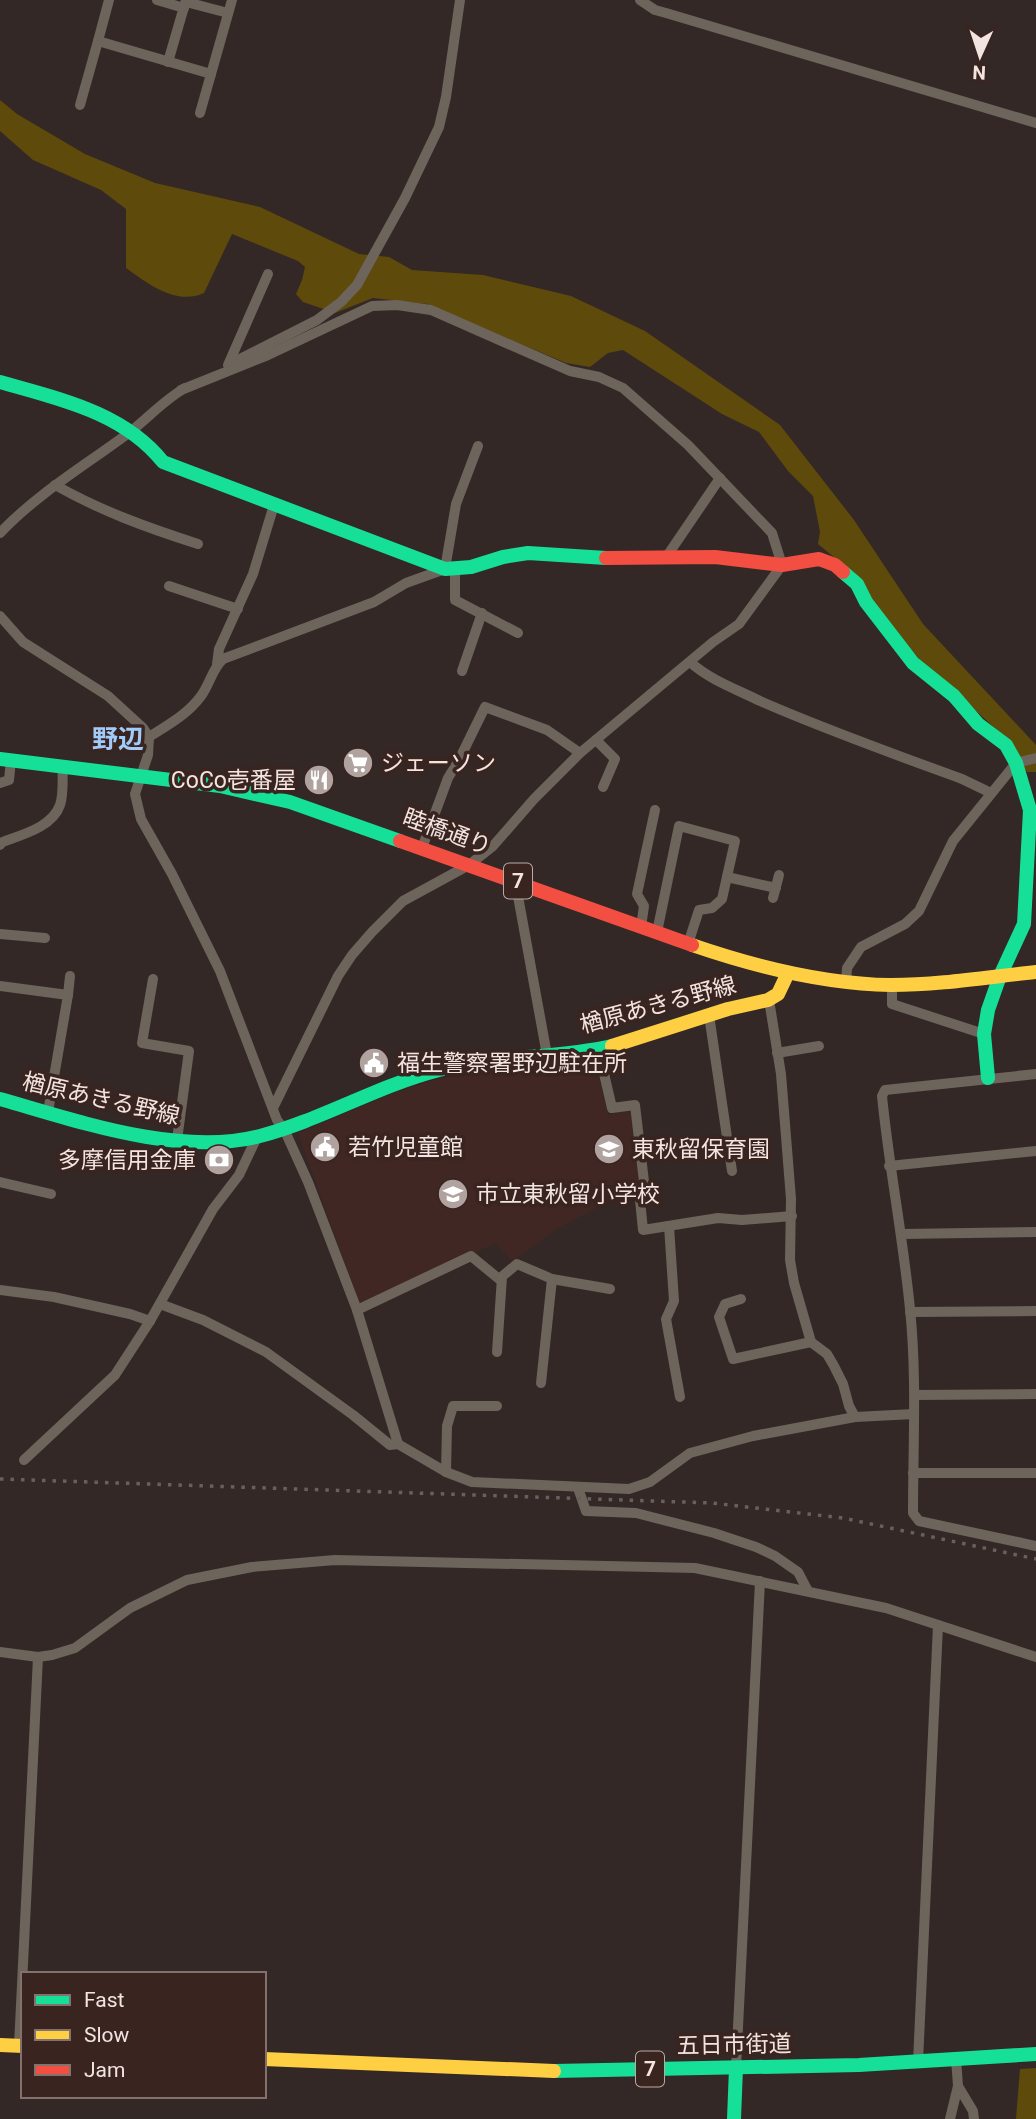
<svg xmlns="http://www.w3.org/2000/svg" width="1036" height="2119" viewBox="0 0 1036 2119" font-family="Roboto,'Noto Sans JP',sans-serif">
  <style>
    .built { fill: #412723 }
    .green { fill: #5e4a0b }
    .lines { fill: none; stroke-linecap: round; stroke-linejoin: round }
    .street { stroke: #6d645c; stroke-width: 10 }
    .fast { stroke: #16e098; stroke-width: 14 }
    .slow { stroke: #ffcf43; stroke-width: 14 }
    .jam { stroke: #f24e42; stroke-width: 14 }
    .rail { stroke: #695f5c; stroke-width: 3.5; stroke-dasharray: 3.5 7; stroke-linecap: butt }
    .labels { text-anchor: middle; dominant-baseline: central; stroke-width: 7; stroke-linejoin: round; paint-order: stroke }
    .shield { fill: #392420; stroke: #baaaa6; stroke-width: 2 }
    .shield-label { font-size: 21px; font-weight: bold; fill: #f2e4e0 }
    .poi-label { font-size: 23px; fill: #f2e4e0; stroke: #392420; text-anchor: start }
    .street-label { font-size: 23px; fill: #f2e4e0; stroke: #392420 }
    .quarter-label { font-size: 26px; font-weight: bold; fill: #9fccfa; stroke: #392420 }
  </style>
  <rect width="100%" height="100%" fill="#332826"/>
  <!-- built -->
  <path class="built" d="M 589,1056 L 594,1059 L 608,1115 L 626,1111 L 632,1114 L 640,1182 L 636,1192 L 616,1198 L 558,1228 L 512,1262 L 496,1243 L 359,1303 L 298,1133 L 394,1093 L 430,1081 L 477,1069 Z"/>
  <!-- green -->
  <g class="green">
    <path d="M 0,100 L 17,114 L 85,154 L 155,183 L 260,207 L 359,254 L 389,257 L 412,270 L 483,275 L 571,296 L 645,331 L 780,425 L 854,520 L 923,624 L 1036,745 L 1036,772 L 1027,772 L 998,731 L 920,660 L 835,558 L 818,544 L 820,532 L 813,496 L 788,471 L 759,432 L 722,414 L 623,350 L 608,353 L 590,367 L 566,363 L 427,304 L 373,298 L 335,313 L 303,302 L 296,294 L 302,280 L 305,267 L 298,261 L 232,234 L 204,293 C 176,306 147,283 126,268 L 126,209 L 101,190 L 33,160 L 0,131 Z"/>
    <path d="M 1036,2068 L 1036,2119 L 1016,2119 L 1020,2069 Z"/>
  </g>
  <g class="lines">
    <!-- street -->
    <g class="street">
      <path d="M 157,0 L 184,8"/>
      <path d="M 640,0 L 655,10 L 666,13 L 1036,123"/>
      <path d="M 186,2 L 228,13"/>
      <path d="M 98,41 L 109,0"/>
      <path d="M 168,62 L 186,0"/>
      <path d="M 80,105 L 98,41 L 211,74"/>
      <path d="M 200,113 L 232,0"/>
      <path d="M 236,361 L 317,320 L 341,302 L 357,285 L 405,198 L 439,127 L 446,97 L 460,0"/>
      <path d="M 228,365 L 268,274"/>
      <path d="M 181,390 L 268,355 L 372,306 L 397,305 L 431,310 L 570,371 L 599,377 L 623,388 L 688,445 L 772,533 L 782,565 L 739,624 L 713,642 L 580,753 L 534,799 L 493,846 L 469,865 L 403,901 L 372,932 L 352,955 L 338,976 L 273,1108"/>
      <path d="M 55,485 C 101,511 148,528 198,544"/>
      <path d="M 0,533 C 38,493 86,465 130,432 C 148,418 164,400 185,388"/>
      <path d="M 667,556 L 720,478"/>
      <path d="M 455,569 L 455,600 L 518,633"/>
      <path d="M 169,586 L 238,609"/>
      <path d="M 0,616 L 23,642 L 108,696 L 143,728 L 149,737 L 148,755 L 135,794 L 141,819 L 172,874 L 220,971 L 277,1120 L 284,1129 L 308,1182 L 357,1310 L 398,1444"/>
      <path d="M 690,662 C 710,680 736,689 760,701 C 826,730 894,754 962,779 L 991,793"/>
      <path d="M 217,664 L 219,649 L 253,574 L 274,505"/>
      <path d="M 462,671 L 482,613"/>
      <path d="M 149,737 C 168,725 188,714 201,696 C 210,684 212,669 223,659 L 374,602 L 406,583 L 445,569 L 456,504 L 478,446"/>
      <path d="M 596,740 L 615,759 L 603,787"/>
      <path d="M 0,783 L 9,780 L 11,760"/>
      <path d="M 0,845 L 0,843 C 20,835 52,828 60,805 C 64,794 62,778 63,766"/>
      <path d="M 422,848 L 448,778 L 459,760 L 485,707 L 547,730 L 580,753"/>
      <path d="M 727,877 L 776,888"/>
      <path d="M 515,880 L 547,1055"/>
      <path d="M 773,898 L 779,875"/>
      <path d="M 641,927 L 644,906 L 637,894 L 655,810"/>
      <path d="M 657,932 L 679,826 L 735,841 L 722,899 L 712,908 L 699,910 L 688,944"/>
      <path d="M 0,934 L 45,938"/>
      <path d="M 153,979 L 142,1043 L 189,1051 L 177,1140"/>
      <path d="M 846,983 L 847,968 L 861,947 L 905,924 L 919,911 L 953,841 L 1016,763 L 1036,758"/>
      <path d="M 892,985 L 892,1004 L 984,1034"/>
      <path d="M 0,986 L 68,995 L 48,1112"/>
      <path d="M 68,995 L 70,976"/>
      <path d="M 769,1000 L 781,1074 L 791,1199 L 790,1260 L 794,1283 L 811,1342 L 827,1354 L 834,1366 L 843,1384 L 849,1406 L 855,1417"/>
      <path d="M 709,1015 L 732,1171"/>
      <path d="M 598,1048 L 612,1108 L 635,1105 L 645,1190 L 640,1200 L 643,1230 L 718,1218 L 742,1220 L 792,1216"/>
      <path d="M 777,1053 L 819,1046"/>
      <path d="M 1036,1074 L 885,1090 L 882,1096 C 889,1167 903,1237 910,1309 C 917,1376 913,1445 913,1513 L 919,1521 L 1036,1546"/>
      <path d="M 889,1166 L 1036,1151"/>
      <path d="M 0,1182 L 51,1194"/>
      <path d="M 669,1226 L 674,1301 L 666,1319 L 680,1397"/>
      <path d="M 902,1234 L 1036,1232"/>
      <path d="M 0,1290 L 54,1297 L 130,1314 L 150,1321 L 115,1375 L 24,1460"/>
      <path d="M 741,1299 L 725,1304 L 719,1317 L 733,1359 L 811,1342"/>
      <path d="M 160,1304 L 203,1320 L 266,1352 L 353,1415 L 390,1445 L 398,1444 L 446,1472 L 472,1482 L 629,1489 L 650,1482 L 690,1453 L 753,1436 L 855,1417 L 914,1414"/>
      <path d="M 357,1310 L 471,1256 L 499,1279 L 517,1264 L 552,1279 L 610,1289"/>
      <path d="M 910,1312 L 1036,1311"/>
      <path d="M 150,1321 L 213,1209 L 239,1175 L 257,1137"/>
      <path d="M 497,1352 L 502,1277"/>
      <path d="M 541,1383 L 552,1279"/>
      <path d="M 915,1395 L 1036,1394"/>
      <path d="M 446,1472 L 447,1426 L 453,1406 L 497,1406"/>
      <path d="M 913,1473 L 1036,1473"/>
      <path d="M 578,1488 L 586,1511 L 636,1513 L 714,1533 L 756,1547 L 775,1556 L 798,1572 L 808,1591"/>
      <path d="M 0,1652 L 38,1657 L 52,1655 L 75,1648 L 130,1608 L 187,1580 L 252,1567 L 335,1560 L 695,1568 L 886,1608 L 1036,1657"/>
      <path d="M 19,2046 L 38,1657"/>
      <path d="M 918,2062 L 938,1625"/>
      <path d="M 736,2068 L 760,1581"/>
      <path d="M 958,2086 L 973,2111 L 974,2119"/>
      <path d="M 950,2119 L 958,2086 L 956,2059"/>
    </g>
    <!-- fast -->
    <g class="fast">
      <path d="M 0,382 C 59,399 123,412 163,462 L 445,569 L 471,567 L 503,557 L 528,553 L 606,558"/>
      <path d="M 843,572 L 857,584 L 866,602 L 913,663 L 954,696 L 978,724 L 1006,745 L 1016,763 L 1030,810 L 1024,924 L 1000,976 L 988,1010 L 984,1034 L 988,1078"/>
      <path d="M 0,759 L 220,786 L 290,802 L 400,841"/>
      <path d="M 0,1099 C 78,1121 179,1157 260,1136 C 321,1120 377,1086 439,1070 C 495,1055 555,1059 612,1046"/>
      <path d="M 554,2071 L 859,2065 L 1036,2054"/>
      <path d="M 734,2119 L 736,2068"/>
    </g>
    <!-- slow -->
    <g class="slow">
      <path d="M 692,945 C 756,967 823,984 891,985 C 940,985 988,977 1036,972"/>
      <path d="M 612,1046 L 728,1009 L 768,1000 L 778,994 L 787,975"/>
      <path d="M 0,2045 L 23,2046"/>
      <path d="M 264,2059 L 554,2071"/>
    </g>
    <!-- jam -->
    <g class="jam">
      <path d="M 606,558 L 715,557 L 782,565 L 819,559 L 835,565 L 843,572"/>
      <path d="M 400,841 L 692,945"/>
    </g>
    <!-- rail -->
    <path class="rail" d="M 0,1479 L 712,1503 L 843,1518 L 1036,1559"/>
  </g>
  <!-- icons -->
  <defs>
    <g id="supermarket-disc" transform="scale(1.575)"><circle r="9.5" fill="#afa29f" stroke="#392420"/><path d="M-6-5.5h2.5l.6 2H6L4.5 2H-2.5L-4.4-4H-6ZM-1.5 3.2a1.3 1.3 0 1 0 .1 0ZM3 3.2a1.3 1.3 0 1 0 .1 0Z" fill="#fff"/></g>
    <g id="restaurant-disc" transform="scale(1.575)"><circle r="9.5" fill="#afa29f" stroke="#392420"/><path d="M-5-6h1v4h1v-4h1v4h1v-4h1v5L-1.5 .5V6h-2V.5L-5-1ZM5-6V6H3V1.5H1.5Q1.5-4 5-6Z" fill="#fff"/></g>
    <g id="civic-disc" transform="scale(1.575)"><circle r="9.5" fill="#afa29f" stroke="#392420"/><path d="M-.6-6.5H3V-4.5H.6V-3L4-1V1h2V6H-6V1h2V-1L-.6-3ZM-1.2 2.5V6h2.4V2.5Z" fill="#fff"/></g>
    <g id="school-disc" transform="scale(1.575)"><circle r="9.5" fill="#afa29f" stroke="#392420"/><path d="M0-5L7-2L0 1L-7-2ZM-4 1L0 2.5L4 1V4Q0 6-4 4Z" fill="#fff"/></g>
    <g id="bank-disc" transform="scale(1.575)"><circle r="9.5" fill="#afa29f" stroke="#392420"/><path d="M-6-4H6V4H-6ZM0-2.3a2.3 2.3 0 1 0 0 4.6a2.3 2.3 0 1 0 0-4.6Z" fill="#fff"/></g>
  </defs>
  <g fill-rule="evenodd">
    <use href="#supermarket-disc" x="358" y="763"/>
    <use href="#restaurant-disc" x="319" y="780"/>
    <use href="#civic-disc" x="374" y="1063"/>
    <use href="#civic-disc" x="325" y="1147"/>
    <use href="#school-disc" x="609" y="1149"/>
    <use href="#bank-disc" x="219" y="1160"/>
    <use href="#school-disc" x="453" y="1194"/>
  </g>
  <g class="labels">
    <!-- shield labels -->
    <g class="shield">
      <rect x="504" y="863.5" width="28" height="35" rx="5"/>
      <rect x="636" y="2051.5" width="28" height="35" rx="5"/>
    </g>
    <g class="shield-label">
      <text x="518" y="881">7</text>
      <text x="650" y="2069">7</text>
    </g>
    <!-- poi labels -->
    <g class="poi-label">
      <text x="381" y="763">ジェーソン</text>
      <text x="296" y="780" text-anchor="end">CoCo壱番屋</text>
      <text x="397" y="1063">福生警察署野辺駐在所</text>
      <text x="348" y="1147">若竹児童館</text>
      <text x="632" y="1149">東秋留保育園</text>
      <text x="196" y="1160" text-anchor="end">多摩信用金庫</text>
      <text x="476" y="1194">市立東秋留小学校</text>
    </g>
    <!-- street labels -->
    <g class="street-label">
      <text transform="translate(447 832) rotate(20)">睦橋通り</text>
      <text transform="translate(658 1005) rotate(-15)">楢原あきる野線</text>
      <text transform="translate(101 1099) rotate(13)">楢原あきる野線</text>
      <text transform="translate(734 2045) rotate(-1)">五日市街道</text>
    </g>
    <!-- quarter labels -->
    <g class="quarter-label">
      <text x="118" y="739">野辺</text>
    </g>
  </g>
  <!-- legend -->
  <rect x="21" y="1972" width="245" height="126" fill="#392420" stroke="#83716d" stroke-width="2"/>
  <rect x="35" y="1995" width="35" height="10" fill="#16e098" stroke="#83716d" stroke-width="2"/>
  <text x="84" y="2007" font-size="21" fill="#f2e4e0">Fast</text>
  <rect x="35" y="2030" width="35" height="10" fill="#ffcf43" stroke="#83716d" stroke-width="2"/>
  <text x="84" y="2042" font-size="21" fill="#f2e4e0">Slow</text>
  <rect x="35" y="2065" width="35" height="10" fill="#f24e42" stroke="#83716d" stroke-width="2"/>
  <text x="84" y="2077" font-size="21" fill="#f2e4e0">Jam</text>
  <!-- north arrow -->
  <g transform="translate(980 56) rotate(183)" stroke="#392420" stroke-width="5" paint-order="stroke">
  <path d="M0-5L12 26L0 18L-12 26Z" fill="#f2e4e0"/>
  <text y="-10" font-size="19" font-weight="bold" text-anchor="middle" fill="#f2e4e0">N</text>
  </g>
</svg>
